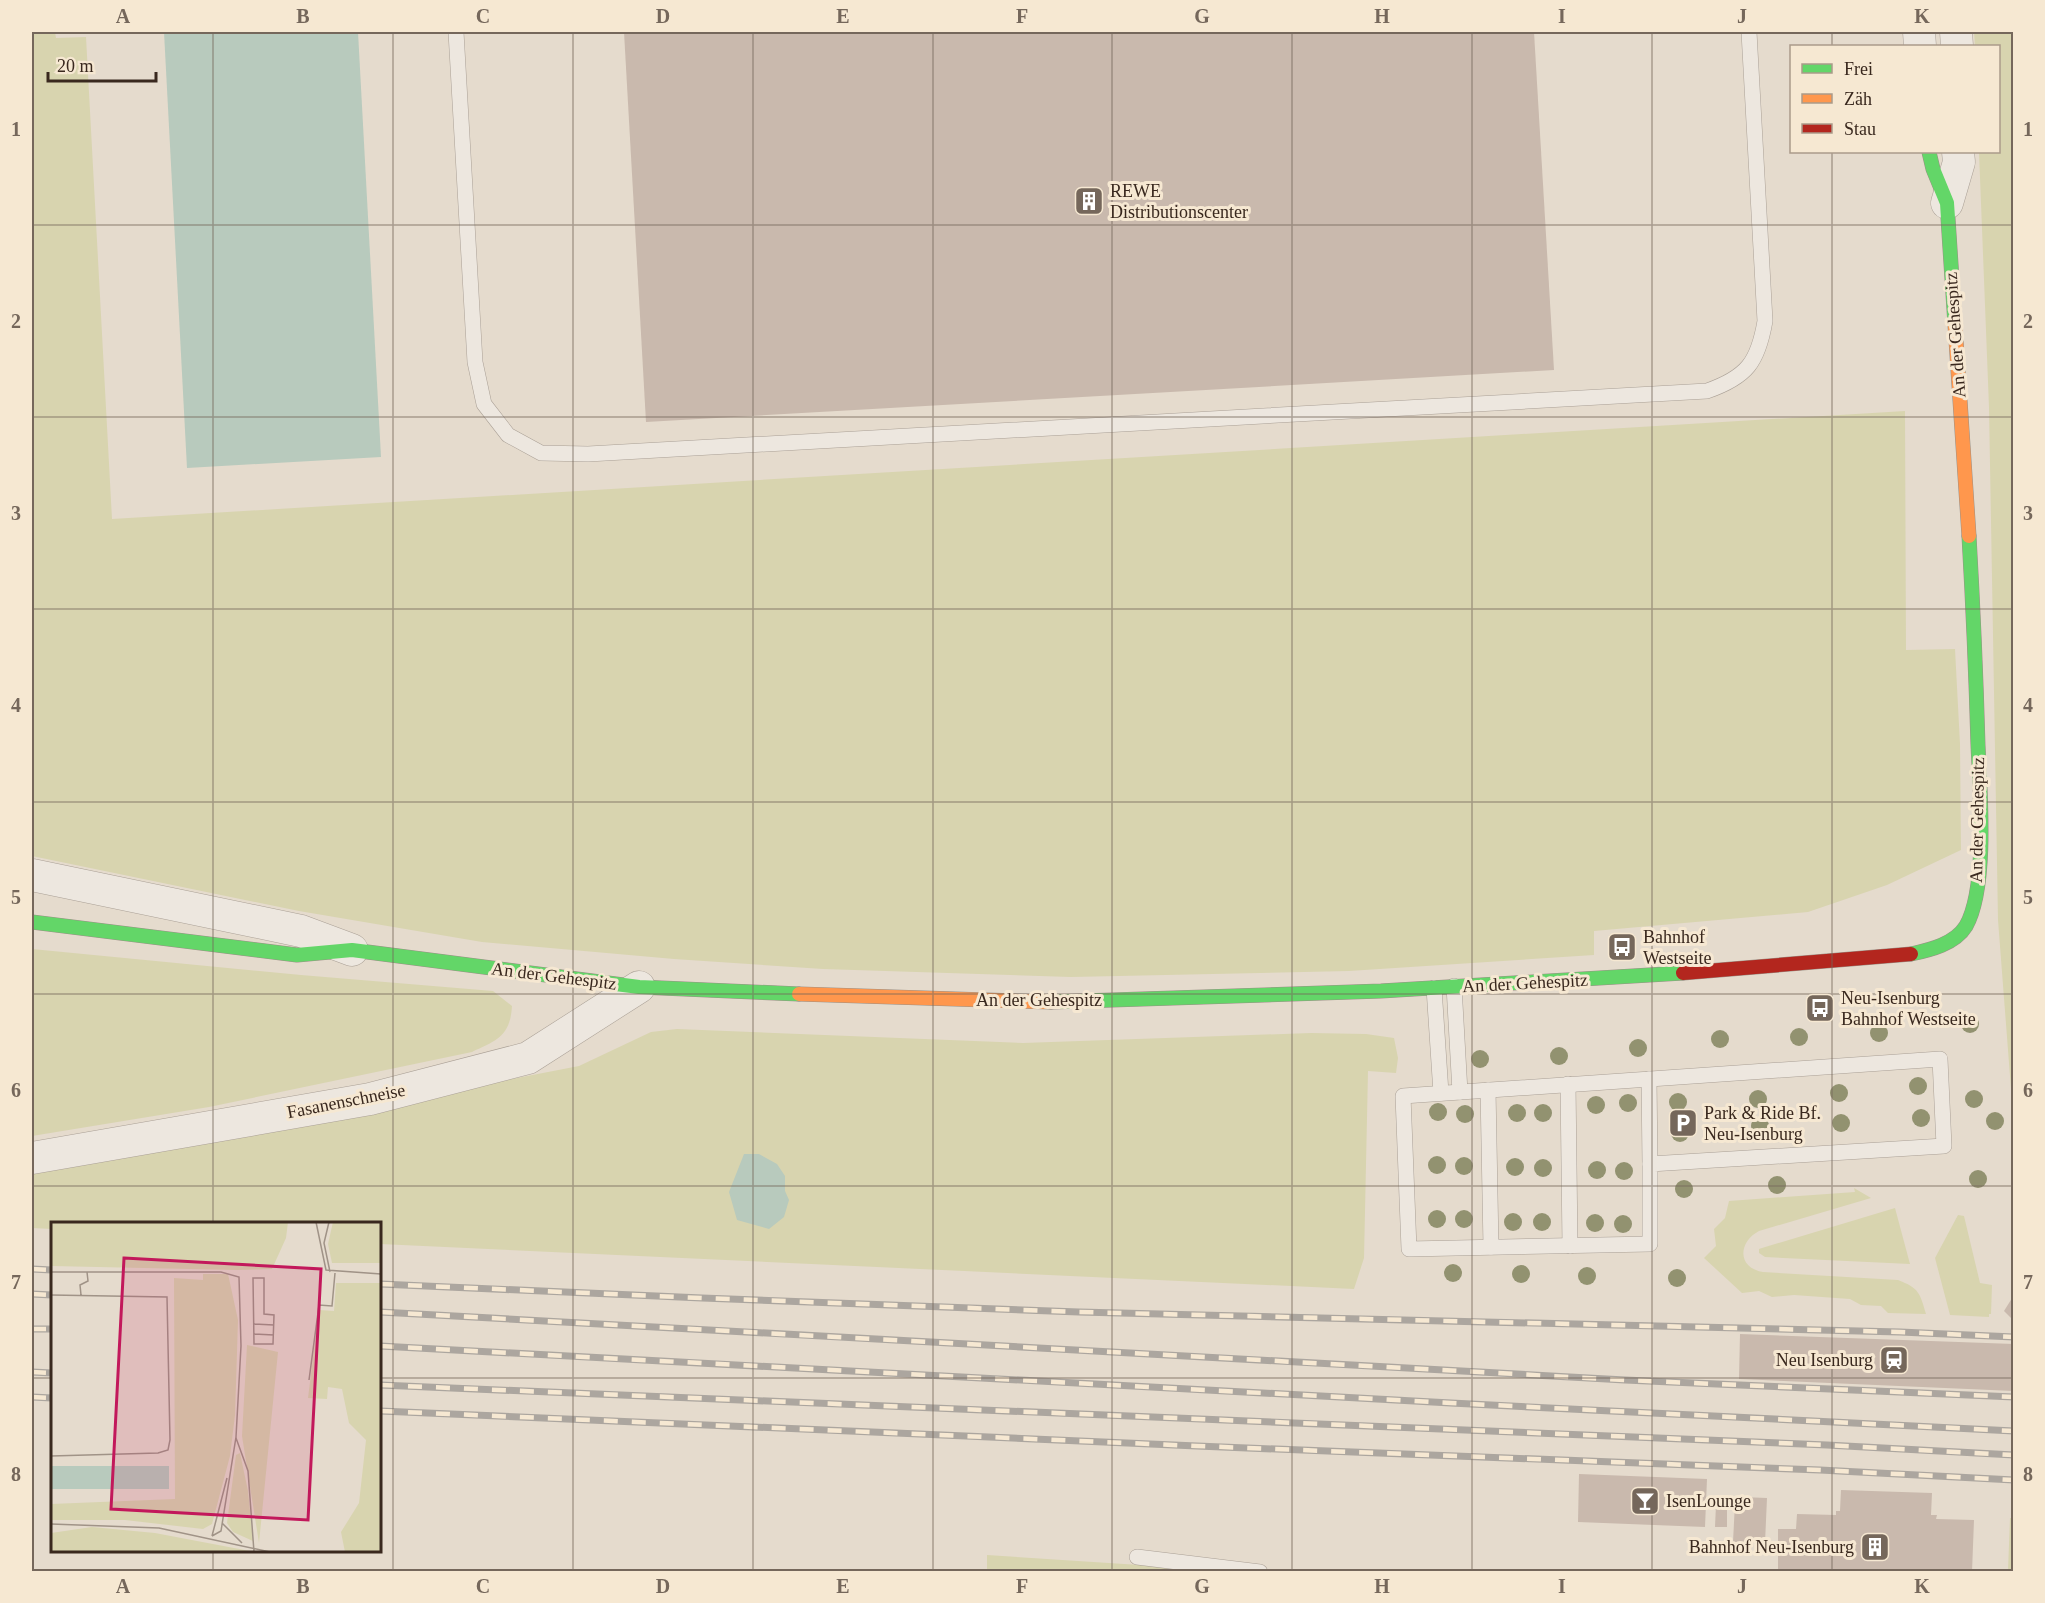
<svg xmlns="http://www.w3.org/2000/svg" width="2045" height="1603" viewBox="0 0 2045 1603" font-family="'Times New Roman',serif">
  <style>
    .green { fill: #d8d4af }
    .water { fill: #b8cabd }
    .building { fill: #c9b9ad }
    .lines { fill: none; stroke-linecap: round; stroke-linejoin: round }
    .lane-casing { stroke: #aaa096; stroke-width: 16 }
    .street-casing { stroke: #aaa096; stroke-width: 33 }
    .fast-casing { stroke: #9a9086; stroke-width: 15 }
    .slow-casing { stroke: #9a9086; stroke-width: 15 }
    .jam-casing { stroke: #9a9086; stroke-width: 15 }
    .lane { stroke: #ede7df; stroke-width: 15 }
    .street { stroke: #ede7df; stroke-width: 32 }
    .fast { stroke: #63d668; stroke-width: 14 }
    .slow { stroke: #ff974d; stroke-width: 14 }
    .jam { stroke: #b3261e; stroke-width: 14 }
    .rail-casing { stroke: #aca69f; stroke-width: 7 }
    .rail { stroke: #f6e8d2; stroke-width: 4.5; stroke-dasharray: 14; stroke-linecap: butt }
    .tree { fill: #929270 }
    .grid { fill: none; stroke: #75675b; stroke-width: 1.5; stroke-opacity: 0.55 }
    .labels { text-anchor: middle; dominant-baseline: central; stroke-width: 6; stroke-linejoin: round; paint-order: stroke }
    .poi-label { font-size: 18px; fill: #39281e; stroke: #f6e8d2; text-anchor: start }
    .street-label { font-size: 18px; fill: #39281e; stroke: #f6e8d2 }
    .inset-road { fill: none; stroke: #a09387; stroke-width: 1.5 }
    .view { fill: #c2185b; fill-opacity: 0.15; stroke: #c2185b; stroke-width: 3 }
    .inset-edge { fill: none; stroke: #39281e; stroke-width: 3 }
    .neatline { fill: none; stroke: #75675b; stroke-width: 2 }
    .grid-label { font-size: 20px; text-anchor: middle; font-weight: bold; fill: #75675b }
  </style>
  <rect width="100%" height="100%" fill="#e5dbcd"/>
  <!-- green -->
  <g class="green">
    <path d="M 32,32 L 55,32 L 56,38 L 86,37 L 112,519 L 1905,411 L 1906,650 L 1955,649 L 1960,744 L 1961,850 L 1887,885 L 1808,912 L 1594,931 L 1594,955 L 1349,971 L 1071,977 L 823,969 L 674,959 L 482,942 L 299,911 L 32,856 Z"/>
    <path d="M 1974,32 L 2014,32 L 2013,1115 L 1998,920 L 1989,407 L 1979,152 L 1998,152 L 1998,46 L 1975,46 Z"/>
    <path d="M 32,949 L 301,975 L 493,991 L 512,1006 C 510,1036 498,1040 472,1052 L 209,1107 L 32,1136 Z"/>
    <path d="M 677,1029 L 1023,1043 L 1311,1033 L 1366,1034 L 1394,1038 L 1398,1058 L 1396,1073 L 1368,1071 L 1364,1258 L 1354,1289 L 380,1244 L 380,1224 L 52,1224 L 52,1229 L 32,1228 L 32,1172 L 579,1066 L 651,1032 Z"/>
    <path d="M 1854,1188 L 1871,1198 L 1759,1231 C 1738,1242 1737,1268 1763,1272 L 1898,1280 C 1919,1288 1920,1293 1926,1314 L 1888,1313 L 1881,1306 L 1861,1305 L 1850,1299 L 1794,1295 L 1772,1297 L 1759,1291 L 1742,1293 L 1704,1258 L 1716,1246 L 1714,1229 L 1725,1218 L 1729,1201 L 1855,1192 Z"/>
    <path d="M 1895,1208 L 1910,1264 L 1765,1257 L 1759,1253 L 1759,1249 L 1762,1248 Z"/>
    <path d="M 1958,1215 L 1964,1216 L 1980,1283 L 1992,1285 L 1991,1314 L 1989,1314 L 1989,1317 L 1950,1315 L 1935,1258 Z"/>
    <path d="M 2010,1518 L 2013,1518 L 2013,1571 L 2008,1571 Z"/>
    <path d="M 987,1555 L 1186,1568 L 1207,1571 L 987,1571 Z"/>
  </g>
  <!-- water -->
  <g class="water">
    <path d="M 164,32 L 358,32 L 381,457 L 187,468 Z"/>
    <path d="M 744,1154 L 759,1154 L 777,1164 L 785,1176 L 785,1191 L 789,1200 L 784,1217 L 769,1229 L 737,1220 L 729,1192 Z"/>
  </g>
  <!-- building -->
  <g class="building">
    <path d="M 624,32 L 1534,32 L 1554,370 L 646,422 Z"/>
    <path d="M 2014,1295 L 2014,1321 L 2004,1311 Z"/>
    <path d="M 1740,1334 L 2014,1344 L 2014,1391 L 1739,1379 Z"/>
    <path d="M 1579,1474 L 1707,1479 L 1705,1527 L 1578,1522 Z"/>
    <path d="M 1841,1490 L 1932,1493 L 1931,1515 L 1937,1515 L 1936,1519 L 1974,1520 L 1972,1572 L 1778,1572 L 1778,1529 L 1796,1529 L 1797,1514 L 1836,1515 L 1836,1511 L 1840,1511 Z"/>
    <path d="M 1741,1497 L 1767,1498 L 1765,1543 L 1733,1542 L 1735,1503 L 1741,1504 Z"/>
    <path d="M 1716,1505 L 1727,1505 L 1727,1527 L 1715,1527 Z"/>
  </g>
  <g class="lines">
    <!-- lane casing -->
    <g class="lane-casing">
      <g id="lane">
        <path d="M 456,32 L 475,362 L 484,404 L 508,435 L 541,453 L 588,454 L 1707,391 C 1747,377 1758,362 1765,321 L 1749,32"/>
        <path d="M 1454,986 L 1460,1092"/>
        <path d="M 1434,988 L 1441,1093"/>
        <path d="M 1940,1059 L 1944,1146 L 1650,1164 L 1650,1244 L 1409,1249 L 1403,1096 Z"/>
        <path d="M 1649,1079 L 1650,1164"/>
        <path d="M 1568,1084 L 1570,1246"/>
        <path d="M 1488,1090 L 1491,1247"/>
        <path d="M 1137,1557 L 1260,1572"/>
      </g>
    </g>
    <!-- street casing -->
    <g class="street-casing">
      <g id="street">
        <path d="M 1919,32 L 1920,46"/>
        <path d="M 1956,32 L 1957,46"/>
        <path d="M 1947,203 L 1959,162 L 1958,152"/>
        <path d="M 32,875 L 301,931 L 352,950"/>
        <path d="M 32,1158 L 370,1099 L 528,1058 L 639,987"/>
      </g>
    </g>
    <!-- fast casing -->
    <g class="fast-casing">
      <g id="fast">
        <path d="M 1929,152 L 1933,169 L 1947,203 L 1955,325"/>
        <path d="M 32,922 L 297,955 L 352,950 L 639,987 L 799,994"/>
        <path d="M 1911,954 C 1930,950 1955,944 1966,926 C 1988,887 1980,791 1978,745 C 1976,675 1973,606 1969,536"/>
        <path d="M 1051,1002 L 1381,991 L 1683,973"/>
      </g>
    </g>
    <!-- slow casing -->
    <g class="slow-casing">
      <g id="slow">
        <path d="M 1955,325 L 1969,536"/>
        <path d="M 799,994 L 1051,1002"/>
      </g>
    </g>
    <!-- jam casing -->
    <g class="jam-casing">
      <path id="jam" d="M 1683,973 L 1911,954"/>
    </g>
    <!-- lane -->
    <use href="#lane" class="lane"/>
    <!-- street -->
    <use href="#street" class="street"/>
    <!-- fast -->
    <use href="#fast" class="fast"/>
    <!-- slow -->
    <use href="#slow" class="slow"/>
    <!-- jam -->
    <use href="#jam" class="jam"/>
    <!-- rail casing -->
    <g class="rail-casing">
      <g id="rail">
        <path d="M 32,1269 L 52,1270"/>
        <path d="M 380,1284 L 702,1298 L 1079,1312 L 1900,1332 L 2014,1337"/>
        <path d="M 32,1294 L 52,1295"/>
        <path d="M 380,1312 L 1625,1380 L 2014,1397"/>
        <path d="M 32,1329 L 52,1329"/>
        <path d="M 380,1346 L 1451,1403 L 2014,1431"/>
        <path d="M 32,1372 L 52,1373"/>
        <path d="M 380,1385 L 1827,1445 L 2014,1455"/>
        <path d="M 32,1397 L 52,1398"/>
        <path d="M 380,1411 L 1197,1446 L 1820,1470 L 2014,1480"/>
      </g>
    </g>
    <!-- rail -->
    <use href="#rail" class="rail"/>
  </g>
  <!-- trees -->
  <g class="tree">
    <circle cx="1970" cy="1024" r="9"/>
    <circle cx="1879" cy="1033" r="9"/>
    <circle cx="1799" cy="1037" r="9"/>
    <circle cx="1720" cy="1039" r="9"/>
    <circle cx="1638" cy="1048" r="9"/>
    <circle cx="1559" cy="1056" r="9"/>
    <circle cx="1480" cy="1059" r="9"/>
    <circle cx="1918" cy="1086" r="9"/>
    <circle cx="1839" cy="1093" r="9"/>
    <circle cx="1758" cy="1099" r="9"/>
    <circle cx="1974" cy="1099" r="9"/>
    <circle cx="1678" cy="1102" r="9"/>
    <circle cx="1628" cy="1103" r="9"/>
    <circle cx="1596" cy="1105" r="9"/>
    <circle cx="1438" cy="1112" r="9"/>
    <circle cx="1517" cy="1113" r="9"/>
    <circle cx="1543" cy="1113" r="9"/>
    <circle cx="1465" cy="1114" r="9"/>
    <circle cx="1921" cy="1118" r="9"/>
    <circle cx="1995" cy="1121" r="9"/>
    <circle cx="1841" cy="1123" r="9"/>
    <circle cx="1760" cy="1126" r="9"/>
    <circle cx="1680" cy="1133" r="9"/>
    <circle cx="1437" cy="1165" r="9"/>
    <circle cx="1464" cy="1166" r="9"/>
    <circle cx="1515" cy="1167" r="9"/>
    <circle cx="1543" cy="1168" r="9"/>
    <circle cx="1597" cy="1170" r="9"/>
    <circle cx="1624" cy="1171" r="9"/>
    <circle cx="1978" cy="1179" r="9"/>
    <circle cx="1777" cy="1185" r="9"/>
    <circle cx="1684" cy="1189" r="9"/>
    <circle cx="1437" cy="1219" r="9"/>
    <circle cx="1464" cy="1219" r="9"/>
    <circle cx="1513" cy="1222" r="9"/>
    <circle cx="1542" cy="1222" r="9"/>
    <circle cx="1595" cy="1223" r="9"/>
    <circle cx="1623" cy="1224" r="9"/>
    <circle cx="1453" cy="1273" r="9"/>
    <circle cx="1521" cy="1274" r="9"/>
    <circle cx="1587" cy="1276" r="9"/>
    <circle cx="1677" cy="1278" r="9"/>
  </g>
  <!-- grid -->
  <path class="grid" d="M 213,32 L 213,1224M 393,32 L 393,1572M 573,32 L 573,1572M 753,32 L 753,1572M 933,32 L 933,1572M 1112,32 L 1112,1572M 1292,32 L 1292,1572M 1472,32 L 1472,1572M 1652,32 L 1652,1572M 1832,32 L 1832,46M 1832,152 L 1832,1572M 32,225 L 2014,225M 32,417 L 2014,417M 32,609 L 2014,609M 32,802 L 2014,802M 32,994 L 2014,994M 32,1186 L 2014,1186M 32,1378 L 52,1378M 380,1378 L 2014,1378M 213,1550 L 213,1572"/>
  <!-- icons -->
  <defs>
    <g id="building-square" transform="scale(1.5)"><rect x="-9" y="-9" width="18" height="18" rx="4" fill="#75675b" stroke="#f6e8d2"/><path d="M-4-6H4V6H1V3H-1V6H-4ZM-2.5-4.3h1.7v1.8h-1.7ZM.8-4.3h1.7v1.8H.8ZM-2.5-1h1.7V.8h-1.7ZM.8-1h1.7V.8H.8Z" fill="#fff"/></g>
    <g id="bus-square" transform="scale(1.5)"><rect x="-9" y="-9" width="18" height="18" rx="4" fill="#75675b" stroke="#f6e8d2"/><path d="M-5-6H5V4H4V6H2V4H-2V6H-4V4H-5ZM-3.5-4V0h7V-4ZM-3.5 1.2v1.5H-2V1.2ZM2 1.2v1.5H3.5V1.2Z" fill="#fff"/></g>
    <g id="parking-square" transform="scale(1.5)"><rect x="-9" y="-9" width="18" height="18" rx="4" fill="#75675b" stroke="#f6e8d2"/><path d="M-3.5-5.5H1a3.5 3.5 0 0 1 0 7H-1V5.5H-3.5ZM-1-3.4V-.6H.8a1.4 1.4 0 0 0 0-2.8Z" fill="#fff"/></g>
    <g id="station-square" transform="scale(1.5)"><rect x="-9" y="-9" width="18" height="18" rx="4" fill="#75675b" stroke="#f6e8d2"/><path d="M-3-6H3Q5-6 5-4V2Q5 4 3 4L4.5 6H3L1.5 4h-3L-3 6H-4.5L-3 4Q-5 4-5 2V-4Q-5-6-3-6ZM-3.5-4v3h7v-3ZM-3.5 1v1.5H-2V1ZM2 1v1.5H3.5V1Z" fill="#fff"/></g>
    <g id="bar-square" transform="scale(1.5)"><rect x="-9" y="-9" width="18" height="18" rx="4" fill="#75675b" stroke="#f6e8d2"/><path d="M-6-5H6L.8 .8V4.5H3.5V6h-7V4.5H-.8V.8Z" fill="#fff"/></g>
  </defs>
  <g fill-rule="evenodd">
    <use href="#building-square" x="1089" y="201"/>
    <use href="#bus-square" x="1622" y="947"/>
    <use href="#bus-square" x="1820" y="1008"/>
    <use href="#parking-square" x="1683" y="1123"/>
    <use href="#station-square" x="1894" y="1360"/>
    <use href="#bar-square" x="1645" y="1501"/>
    <use href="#building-square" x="1875" y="1547"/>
  </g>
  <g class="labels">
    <!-- poi labels -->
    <g class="poi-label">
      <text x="1110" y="191">REWE<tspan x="1110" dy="21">Distributionscenter</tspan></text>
      <text x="1643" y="937">Bahnhof<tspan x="1643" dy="21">Westseite</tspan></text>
      <text x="1841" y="998">Neu-Isenburg<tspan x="1841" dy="21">Bahnhof Westseite</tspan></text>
      <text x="1704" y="1113">Park &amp; Ride Bf.<tspan x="1704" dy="21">Neu-Isenburg</tspan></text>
      <text x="1873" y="1360" text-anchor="end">Neu Isenburg</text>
      <text x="1666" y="1501">IsenLounge</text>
      <text x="1854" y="1547" text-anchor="end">Bahnhof Neu-Isenburg</text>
    </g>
    <!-- street labels -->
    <g class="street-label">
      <text transform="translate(1955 335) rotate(-94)">An der Gehespitz</text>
      <text transform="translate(1977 820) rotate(-89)">An der Gehespitz</text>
      <text transform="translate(554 976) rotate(7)">An der Gehespitz</text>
      <text transform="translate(1525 983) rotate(-3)">An der Gehespitz</text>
      <text x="1039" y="1000">An der Gehespitz</text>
      <text transform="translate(346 1101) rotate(-11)">Fasanenschneise</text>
    </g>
  </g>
  <!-- overview -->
  <g transform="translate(51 1222)">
    <rect width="330" height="330" fill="#e5dbcd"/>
    <path d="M 0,0 L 237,0 L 235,16 L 221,47 L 186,48 L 0,44 ZM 282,0 L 330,0 L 330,41 L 281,41 L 277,22 ZM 152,52 L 177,52 L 187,98 L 184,193 L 179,234 L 161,302 L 152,307 L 74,298 L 0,298 L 0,282 L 124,277 L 123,56 L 152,58 ZM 285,61 L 330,61 L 330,330 L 294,330 L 290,310 L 308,281 L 315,218 L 298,201 L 291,167 L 277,165 L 276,177 L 257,176 L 268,88 L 283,89 ZM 196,123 L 227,130 L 208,321 L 191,214 ZM 189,231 L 197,269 L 202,319 L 182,310 L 176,301 L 185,233 ZM 41,305 L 104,311 L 204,330 L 0,330 L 0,311 Z" fill="#d8d4af"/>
    <path d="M 0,244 L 118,244 L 118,267 L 0,267 Z" fill="#b8cabd"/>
    <path class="inset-road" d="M 265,0 L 275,48 L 330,52M 278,0 L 273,21 L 279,50M 0,50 L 96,50M 49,50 L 170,50 L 188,55 L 190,124 L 185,215 L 170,309 L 161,314M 202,56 L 213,56 L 213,92 L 223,93 L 222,122 L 203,122 ZM 0,73 L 116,75 L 119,218 L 117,228 L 107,231 L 0,234M 30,73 L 29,63 L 37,59 L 36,50M 203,102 L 223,103M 203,112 L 223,113M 258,158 L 268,83 L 281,84 L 284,51M 185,216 L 197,249 L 203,330M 171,301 L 191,321M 0,302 L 108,306 L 219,330M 161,314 L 176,256"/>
    <path class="view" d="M 73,36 L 270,47 L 257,298 L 60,287 Z"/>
    <rect width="330" height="330" class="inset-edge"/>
  </g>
  <!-- border -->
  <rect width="2045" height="1603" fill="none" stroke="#f6e8d2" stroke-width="66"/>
  <!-- legend -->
  <rect x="1790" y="45" width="210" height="108" fill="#f6e8d2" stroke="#aa9b8a" stroke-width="1.5"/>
  <rect x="1802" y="64" width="30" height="9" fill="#63d668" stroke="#aa9b8a" stroke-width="1.5"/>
  <text x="1844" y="75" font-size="18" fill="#39281e">Frei</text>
  <rect x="1802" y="94" width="30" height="9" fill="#ff974d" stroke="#aa9b8a" stroke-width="1.5"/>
  <text x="1844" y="105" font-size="18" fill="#39281e">Zäh</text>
  <rect x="1802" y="124" width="30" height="9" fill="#b3261e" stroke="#aa9b8a" stroke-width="1.5"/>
  <text x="1844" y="135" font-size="18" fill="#39281e">Stau</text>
  <!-- scale -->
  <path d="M48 72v9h108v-9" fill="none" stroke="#39281e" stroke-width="3"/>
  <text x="57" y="72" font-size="18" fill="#39281e" stroke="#f6e8d2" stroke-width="4.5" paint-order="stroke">20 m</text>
  <rect x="33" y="33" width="1979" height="1537" class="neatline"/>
  <g class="grid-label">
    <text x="123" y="23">A</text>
    <text x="303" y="23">B</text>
    <text x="483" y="23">C</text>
    <text x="663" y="23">D</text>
    <text x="843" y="23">E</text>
    <text x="1022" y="23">F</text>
    <text x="1202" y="23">G</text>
    <text x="1382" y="23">H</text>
    <text x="1562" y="23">I</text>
    <text x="1742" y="23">J</text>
    <text x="1922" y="23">K</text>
    <text x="16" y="136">1</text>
    <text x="2028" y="136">1</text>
    <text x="16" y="328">2</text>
    <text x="2028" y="328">2</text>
    <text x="16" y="520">3</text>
    <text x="2028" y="520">3</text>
    <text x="16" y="712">4</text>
    <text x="2028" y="712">4</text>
    <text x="16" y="904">5</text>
    <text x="2028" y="904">5</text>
    <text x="16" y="1097">6</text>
    <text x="2028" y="1097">6</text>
    <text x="16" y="1289">7</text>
    <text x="2028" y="1289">7</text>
    <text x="16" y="1481">8</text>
    <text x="2028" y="1481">8</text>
    <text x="123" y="1593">A</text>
    <text x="303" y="1593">B</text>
    <text x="483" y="1593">C</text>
    <text x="663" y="1593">D</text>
    <text x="843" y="1593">E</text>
    <text x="1022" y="1593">F</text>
    <text x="1202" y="1593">G</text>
    <text x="1382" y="1593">H</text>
    <text x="1562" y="1593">I</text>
    <text x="1742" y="1593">J</text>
    <text x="1922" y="1593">K</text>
  </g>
</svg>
